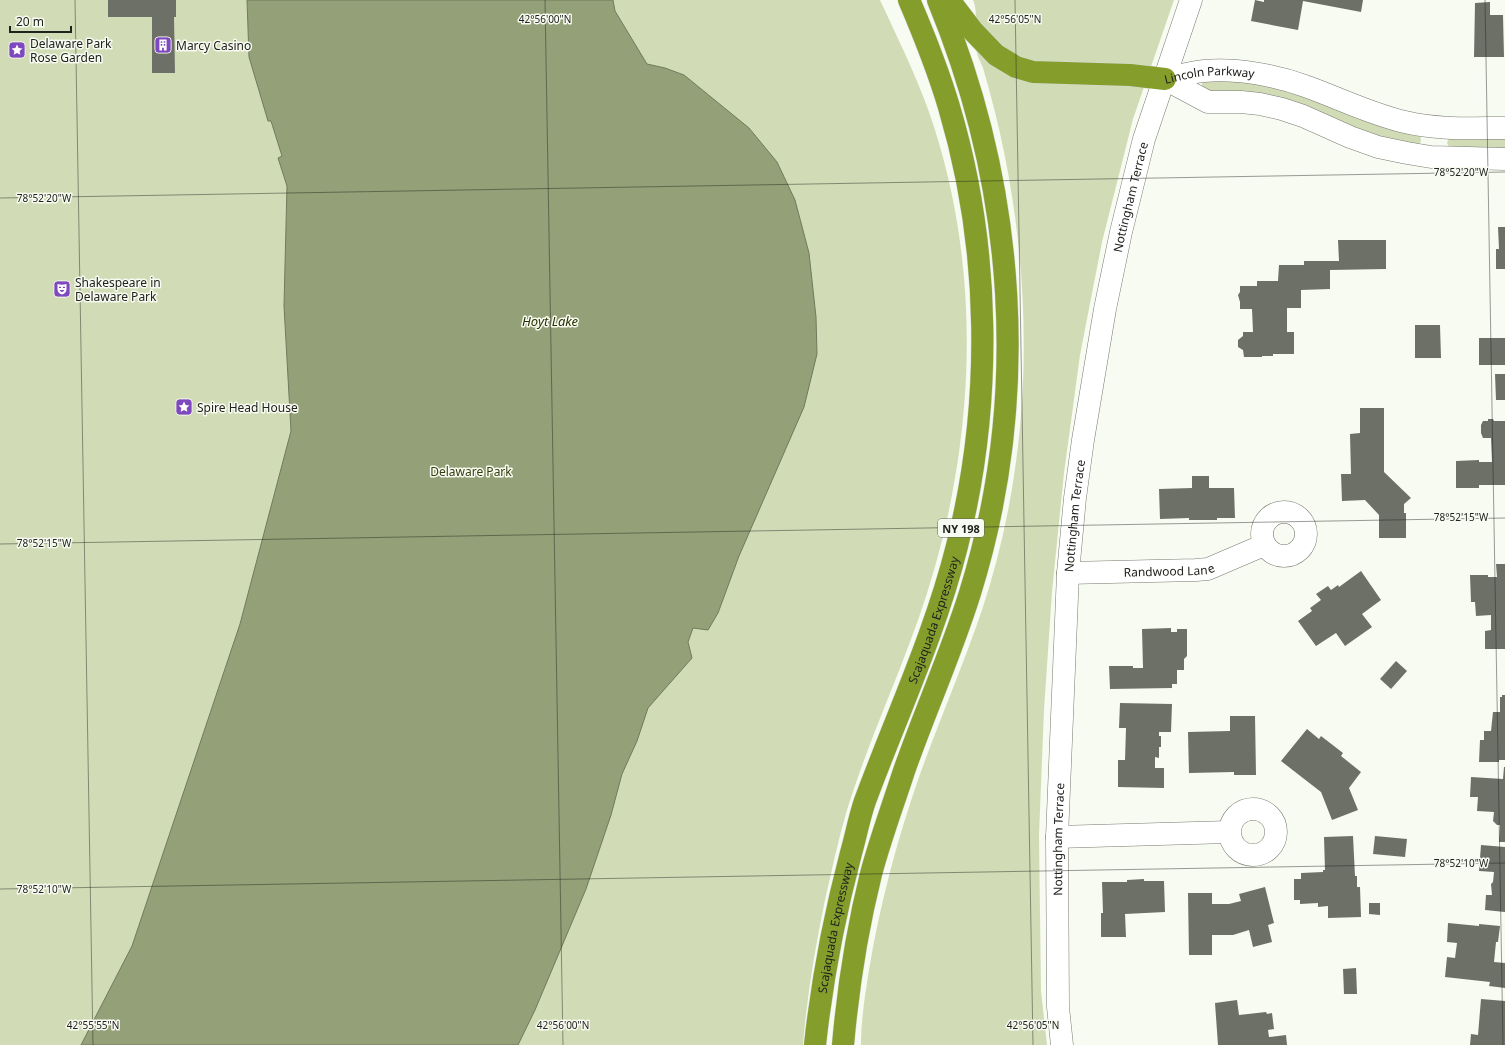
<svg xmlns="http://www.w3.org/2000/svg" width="1505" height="1045" viewBox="0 0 1505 1045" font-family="'Noto Sans',sans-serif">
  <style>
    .green { fill: #d1dcb6 }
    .water { fill: #94a077; stroke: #727a5c }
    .building { fill: #6d7067 }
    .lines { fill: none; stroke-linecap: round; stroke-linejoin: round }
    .minor-casing { stroke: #797b72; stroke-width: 23 }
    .highway-casing { stroke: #d7d7d6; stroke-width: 23 }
    .minor { stroke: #fff; stroke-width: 22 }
    .highway { stroke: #859e2b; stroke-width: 22 }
    .ticks { fill: none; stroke: #21221e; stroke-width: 1; stroke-opacity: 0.45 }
    .labels { text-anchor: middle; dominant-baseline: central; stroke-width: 3; stroke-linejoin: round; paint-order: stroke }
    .shield { fill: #f8fbf1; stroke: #62635d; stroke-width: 1 }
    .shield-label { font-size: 11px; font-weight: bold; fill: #21221e }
    .poi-label { font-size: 12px; fill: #21221e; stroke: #f8fbf1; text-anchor: start }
    .street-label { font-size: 12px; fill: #21221e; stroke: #f8fbf1 }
    .park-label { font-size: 12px; fill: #333e0d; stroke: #f8fbf1 }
    .water-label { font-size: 13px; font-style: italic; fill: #273100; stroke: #f8fbf1 }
    .ticks-label { font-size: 10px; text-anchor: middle; fill: #21221e; stroke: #f8fbf1; stroke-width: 3; stroke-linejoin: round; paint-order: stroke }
  </style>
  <rect width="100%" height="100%" fill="#f8fbf1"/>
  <!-- green -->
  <g class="green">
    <path d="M 0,0 L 880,0 C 900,43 921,85 935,130 C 980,272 975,428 934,570 C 911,652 872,729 847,810 C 838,840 832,870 825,900 C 815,948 807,996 803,1045 L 0,1045 Z"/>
    <path d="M 973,0 L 1174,0 L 1133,119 L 1102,242 L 1080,355 L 1064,473 L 1052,592 L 1044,710 L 1039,835 L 1041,991 L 1047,1045 L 861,1045 C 861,1020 865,995 869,970 C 880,904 897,840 919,777 C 939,721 963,666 982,610 C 1040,436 1035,243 983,68 C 981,63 978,58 977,53 C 971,36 980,16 973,0 Z"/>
    <path d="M 1204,79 L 1262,80 L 1420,134 L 1421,141 L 1417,147 L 1209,96 L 1201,87 Z"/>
    <path d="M 1505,133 L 1505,153 L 1451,151 L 1447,143 L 1449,138 Z"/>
  </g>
  <!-- water -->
  <path class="water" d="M 247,0 L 613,0 L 615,11 L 647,64 L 665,68 L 684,75 L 749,128 L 777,162 L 795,200 L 809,253 L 816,317 L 817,354 L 804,407 L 739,556 L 718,613 L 708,630 L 693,628 L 688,642 L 692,658 L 648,708 L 637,741 L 622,774 L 611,815 L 586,889 L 535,1010 L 518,1045 L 81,1045 L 132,946 L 240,624 L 291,431 L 284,306 L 287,186 L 278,158 L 282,156 L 271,121 L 268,121 L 249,57 Z"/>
  <!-- building -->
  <g class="building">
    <path d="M 108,0 L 176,0 L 176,17 L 174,17 L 175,73 L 152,73 L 152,17 L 108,17 Z"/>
    <path d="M 1255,0 L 1264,2 L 1264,0 L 1363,0 L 1361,12 L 1303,1 L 1298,30 L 1251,21 Z"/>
    <path d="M 1490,2 L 1490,15 L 1503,15 L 1504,57 L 1474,57 L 1475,3 Z"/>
    <path d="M 1498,227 L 1505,227 L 1505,269 L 1496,269 L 1496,249 L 1499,249 Z"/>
    <path d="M 1338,240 L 1386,240 L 1386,269 L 1330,270 L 1330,289 L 1301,290 L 1301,308 L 1287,308 L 1287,332 L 1294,332 L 1294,354 L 1273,354 L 1273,356 L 1262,356 L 1262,357 L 1244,357 L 1243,350 L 1238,347 L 1238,340 L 1243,336 L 1243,332 L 1253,332 L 1252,309 L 1240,309 L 1240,302 L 1238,295 L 1240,292 L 1240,286 L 1257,286 L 1257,281 L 1278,281 L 1279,265 L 1304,265 L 1304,261 L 1339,261 Z"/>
    <path d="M 1415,325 L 1440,325 L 1441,358 L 1415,358 Z"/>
    <rect x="1479" y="338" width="26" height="27"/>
    <path d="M 1495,374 L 1505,374 L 1505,400 L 1496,400 Z"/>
    <path d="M 1360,408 L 1384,408 L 1384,472 L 1411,498 L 1404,504 L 1404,513 L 1406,513 L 1406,538 L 1379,538 L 1379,515 L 1365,500 L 1342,501 L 1341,474 L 1351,474 L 1350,434 L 1360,433 Z"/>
    <path d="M 1488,419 L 1493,419 L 1494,421 L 1505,421 L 1505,485 L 1479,485 L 1479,488 L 1456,488 L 1456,461 L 1479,460 L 1479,462 L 1492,462 L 1491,438 L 1483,438 L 1481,433 L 1481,425 L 1483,421 L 1488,421 Z"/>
    <path d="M 1192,476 L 1209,476 L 1209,488 L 1234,488 L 1235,518 L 1217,518 L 1217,520 L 1189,520 L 1189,518 L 1160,519 L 1159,489 L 1192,488 Z"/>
    <path d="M 1496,564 L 1505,564 L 1505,649 L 1485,649 L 1485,631 L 1491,630 L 1491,615 L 1476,616 L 1475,602 L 1471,602 L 1470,575 L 1488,575 L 1488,577 L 1497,577 Z"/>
    <path d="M 1361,571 L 1381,600 L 1362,614 L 1372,627 L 1345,646 L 1336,633 L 1316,646 L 1298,621 L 1312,611 L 1310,608 L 1321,600 L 1316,594 L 1328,586 L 1331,590 L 1338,585 L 1339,587 Z"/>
    <path d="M 1171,628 L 1171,632 L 1177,632 L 1177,629 L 1187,629 L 1187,656 L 1184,659 L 1184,670 L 1177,670 L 1177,684 L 1172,684 L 1172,688 L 1110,689 L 1109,666 L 1133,666 L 1133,668 L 1143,668 L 1142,629 Z"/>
    <path d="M 1396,661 L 1407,671 L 1391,689 L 1380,679 Z"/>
    <path d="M 1502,695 L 1505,695 L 1505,760 L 1499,760 L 1499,762 L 1479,762 L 1480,740 L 1484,740 L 1484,731 L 1491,731 L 1493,712 L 1500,712 L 1500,697 L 1502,697 Z"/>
    <path d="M 1120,703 L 1172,704 L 1171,732 L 1159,732 L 1159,736 L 1161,736 L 1161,747 L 1159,747 L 1159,758 L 1155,757 L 1155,768 L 1164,768 L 1164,788 L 1118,787 L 1118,760 L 1125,760 L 1126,728 L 1119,728 Z"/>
    <path d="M 1230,716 L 1255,716 L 1256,775 L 1234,775 L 1234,772 L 1189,773 L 1188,732 L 1230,731 Z"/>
    <path d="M 1307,729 L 1319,739 L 1321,736 L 1343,753 L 1341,756 L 1361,772 L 1349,788 L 1358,810 L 1332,820 L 1321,792 L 1281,761 Z"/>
    <path d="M 1504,767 L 1505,767 L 1505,842 L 1499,842 L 1500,825 L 1497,825 L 1493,821 L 1494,812 L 1477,811 L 1478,797 L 1470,797 L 1471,777 L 1503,779 Z"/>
    <path d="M 1353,836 L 1355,876 L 1357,876 L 1357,887 L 1360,887 L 1361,917 L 1328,918 L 1328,906 L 1318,907 L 1318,903 L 1300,904 L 1300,900 L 1294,900 L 1294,879 L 1301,879 L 1301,873 L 1323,872 L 1323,870 L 1325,870 L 1324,837 Z"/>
    <path d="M 1375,836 L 1407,839 L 1405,857 L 1373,854 Z"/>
    <path d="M 1481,845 L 1505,847 L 1505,912 L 1485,910 L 1486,895 L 1492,895 L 1491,884 L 1493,882 L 1494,872 L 1479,871 Z"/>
    <path d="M 1144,879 L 1144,881 L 1164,881 L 1165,912 L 1125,914 L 1126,937 L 1101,937 L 1101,913 L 1103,913 L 1102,882 L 1127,882 L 1127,880 Z"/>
    <path d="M 1265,887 L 1274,923 L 1268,925 L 1272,942 L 1253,947 L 1249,930 L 1233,935 L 1212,935 L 1212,955 L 1189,955 L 1188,893 L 1212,893 L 1212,904 L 1229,904 L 1241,901 L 1239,894 Z"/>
    <path d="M 1369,903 L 1380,903 L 1380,915 L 1369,914 Z"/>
    <path d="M 1448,923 L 1479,926 L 1479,924 L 1500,926 L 1498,942 L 1496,942 L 1494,962 L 1505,963 L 1505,988 L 1489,986 L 1490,982 L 1445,977 L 1447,957 L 1455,958 L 1457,943 L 1447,942 Z"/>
    <path d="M 1356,968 L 1357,994 L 1344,994 L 1343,969 Z"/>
    <path d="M 1481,999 L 1505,1001 L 1505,1045 L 1470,1045 L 1471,1034 L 1478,1035 Z"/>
    <path d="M 1237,1000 L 1239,1015 L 1266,1012 L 1267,1014 L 1272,1013 L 1274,1029 L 1268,1030 L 1269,1037 L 1286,1035 L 1287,1045 L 1218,1045 L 1215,1003 Z"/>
  </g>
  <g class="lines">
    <!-- minor casing -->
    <g class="minor-casing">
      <g id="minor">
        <path d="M 1165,79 L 1208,102 L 1241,102 L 1260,104 L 1282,109 L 1303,116 L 1350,137 L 1378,147 L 1407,153 L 1431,157 L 1505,159"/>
        <path id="s1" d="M 1165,79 C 1178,76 1191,72 1204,71 C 1236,68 1275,75 1305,86 C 1339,98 1370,114 1405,122 C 1438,130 1472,128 1505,128"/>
        <circle cx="1284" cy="534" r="22"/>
        <path id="s2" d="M 1068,573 L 1196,570 L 1208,569 L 1264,545"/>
        <circle cx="1253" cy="832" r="23"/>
        <path d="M 1057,837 L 1229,832"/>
        <path id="s3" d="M 1062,1045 L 1058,1007 L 1057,837 L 1068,573 L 1075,498 L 1083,440 L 1105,309 L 1121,232 L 1144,139 L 1191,0"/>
      </g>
    </g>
    <!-- highway casing -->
    <g class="highway-casing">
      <g id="highway">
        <path d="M 949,0 L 972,30 L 996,55 L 1016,67 L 1033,72 L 1130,75 L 1165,79"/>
        <path id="s4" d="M 815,1045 C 822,980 834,917 851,853 C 856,836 859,818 865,801 C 896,717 935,634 957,546 C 993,403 991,248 949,107 C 938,70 924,35 909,0"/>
        <path d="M 843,1045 C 848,988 857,930 871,874 C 880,840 893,805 904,771 C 925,711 951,654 970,593 C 1031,397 1016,189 938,0"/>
      </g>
    </g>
    <!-- minor -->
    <use href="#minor" class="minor"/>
    <!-- highway -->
    <use href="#highway" class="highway"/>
  </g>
  <!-- ticks -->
  <path class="ticks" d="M 75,0 L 93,1045M 545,0 L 563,1045M 1015,0 L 1033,1045M 1485,0 L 1503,1045M 0,198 L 1505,172M 0,544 L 1505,518M 0,889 L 1505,863"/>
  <!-- icons -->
  <defs>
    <g id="building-square" transform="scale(0.9)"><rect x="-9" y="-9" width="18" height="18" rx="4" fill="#7e48bf" stroke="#f8fbf1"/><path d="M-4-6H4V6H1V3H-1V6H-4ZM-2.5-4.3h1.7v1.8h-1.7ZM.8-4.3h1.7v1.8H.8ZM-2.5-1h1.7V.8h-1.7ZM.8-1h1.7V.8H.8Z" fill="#fff"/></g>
    <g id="sight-square" transform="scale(0.9)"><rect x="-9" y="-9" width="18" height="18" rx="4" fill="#7e48bf" stroke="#f8fbf1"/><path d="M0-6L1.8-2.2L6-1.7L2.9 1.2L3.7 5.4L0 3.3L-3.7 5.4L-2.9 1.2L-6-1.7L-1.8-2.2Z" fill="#fff"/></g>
    <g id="theatre-square" transform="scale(0.9)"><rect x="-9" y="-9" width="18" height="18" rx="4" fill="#7e48bf" stroke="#f8fbf1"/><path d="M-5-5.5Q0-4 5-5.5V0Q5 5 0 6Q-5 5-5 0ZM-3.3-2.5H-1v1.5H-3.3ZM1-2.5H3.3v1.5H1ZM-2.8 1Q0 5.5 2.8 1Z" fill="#fff"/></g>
  </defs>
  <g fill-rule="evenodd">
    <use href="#building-square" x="163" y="45"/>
    <use href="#sight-square" x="17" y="50"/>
    <use href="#theatre-square" x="62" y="289"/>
    <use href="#sight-square" x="184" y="407"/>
  </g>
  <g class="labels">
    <!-- shield labels -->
    <rect class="shield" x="938" y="519" width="46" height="18" rx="3"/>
    <g class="shield-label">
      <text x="961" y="528">NY 198</text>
    </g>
    <!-- poi labels -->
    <g class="poi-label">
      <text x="30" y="43">Delaware Park<tspan x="30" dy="14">Rose Garden</tspan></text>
      <text x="176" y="45">Marcy Casino</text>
      <text x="75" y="282">Shakespeare in<tspan x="75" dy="14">Delaware Park</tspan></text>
      <text x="197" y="407">Spire Head House</text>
    </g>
    <!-- street labels -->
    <g class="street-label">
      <text stroke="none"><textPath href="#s1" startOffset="45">Lincoln Parkway</textPath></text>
      <text stroke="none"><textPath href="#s3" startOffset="854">Nottingham Terrace</textPath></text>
      <text stroke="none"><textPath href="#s3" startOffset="530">Nottingham Terrace</textPath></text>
      <text stroke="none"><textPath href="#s2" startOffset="101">Randwood Lane</textPath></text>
      <text stroke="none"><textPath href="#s4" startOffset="443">Scajaquada Expressway</textPath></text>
      <text stroke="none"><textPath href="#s3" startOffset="206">Nottingham Terrace</textPath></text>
      <text stroke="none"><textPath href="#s4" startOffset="119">Scajaquada Expressway</textPath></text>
    </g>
    <!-- park labels -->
    <g class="park-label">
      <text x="471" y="471">Delaware Park</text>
    </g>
    <!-- water labels -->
    <g class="water-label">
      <text x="550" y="321">Hoyt Lake</text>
    </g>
  </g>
  <g class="ticks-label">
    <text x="545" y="23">42°56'00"N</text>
    <text x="1015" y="23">42°56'05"N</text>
    <text x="1461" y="176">78°52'20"W</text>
    <text x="44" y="202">78°52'20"W</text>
    <text x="1461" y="521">78°52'15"W</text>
    <text x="44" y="547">78°52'15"W</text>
    <text x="1461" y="867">78°52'10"W</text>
    <text x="44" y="893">78°52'10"W</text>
    <text x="93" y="1029">42°55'55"N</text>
    <text x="563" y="1029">42°56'00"N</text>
    <text x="1033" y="1029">42°56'05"N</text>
  </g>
  <!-- scale -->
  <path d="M10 26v6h61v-6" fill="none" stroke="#21221e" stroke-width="2"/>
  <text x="16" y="26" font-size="12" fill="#21221e" stroke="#f8fbf1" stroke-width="3" paint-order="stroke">20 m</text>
</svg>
